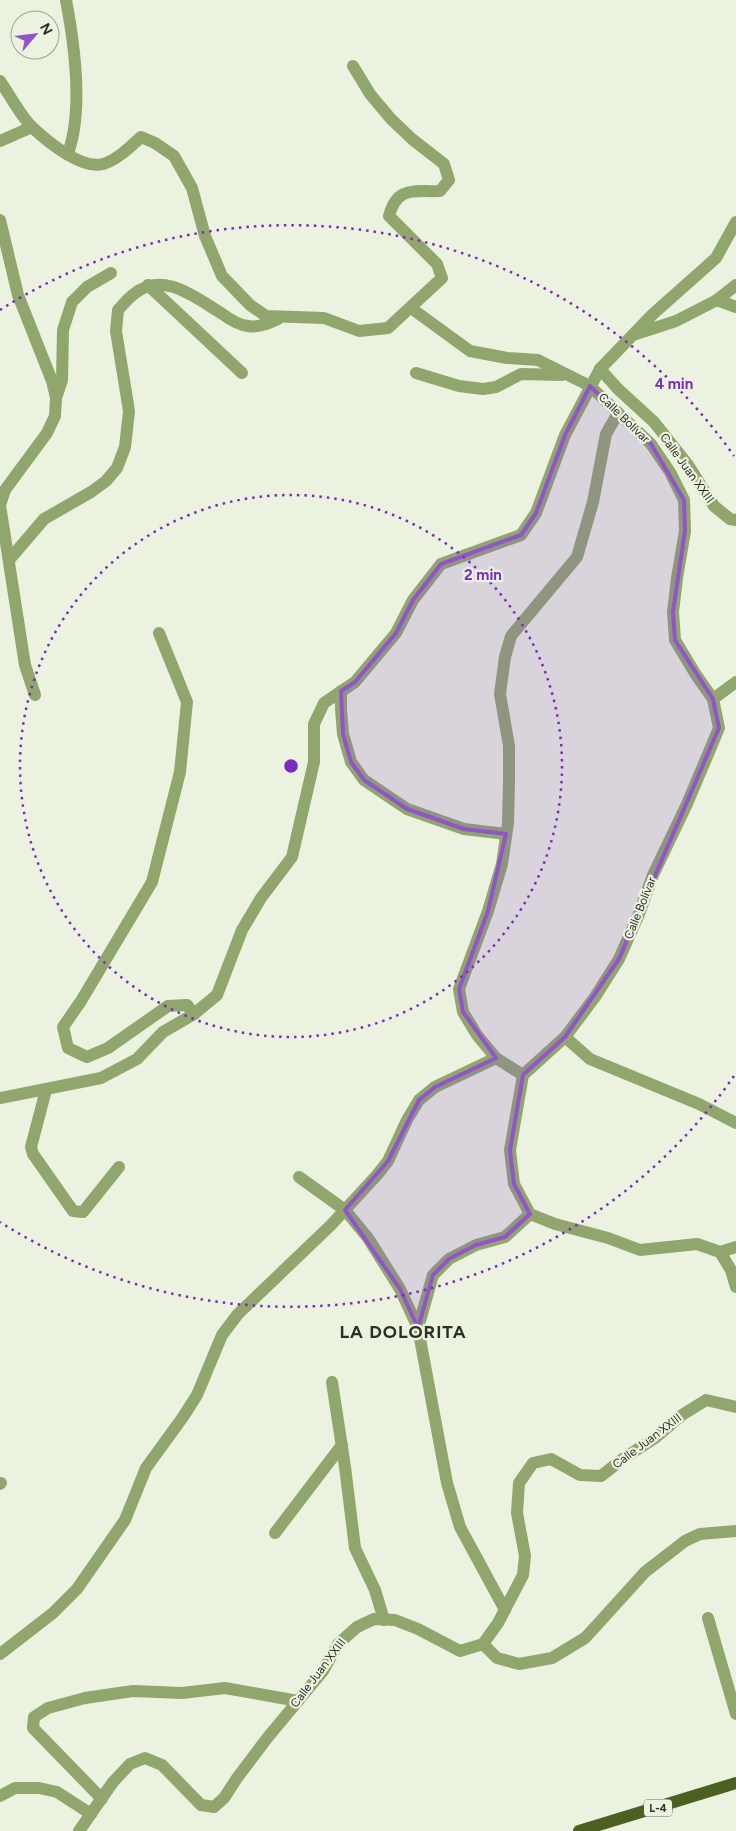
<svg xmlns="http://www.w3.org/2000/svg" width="736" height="1831" viewBox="0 0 736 1831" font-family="Figtree,sans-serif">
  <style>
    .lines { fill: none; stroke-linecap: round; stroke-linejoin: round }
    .minor { stroke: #90a66d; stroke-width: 12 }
    .major { stroke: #4c6121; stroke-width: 12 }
    .marked { fill: #9254ca; fill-opacity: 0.2; stroke: #9254ca; stroke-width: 4; stroke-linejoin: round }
    .ring { fill: none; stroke: #7b2cbf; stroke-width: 2.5; stroke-dasharray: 2.5 5 }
    .labels { text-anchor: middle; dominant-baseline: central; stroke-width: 4.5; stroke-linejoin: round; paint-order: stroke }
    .shield { fill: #ebf3e0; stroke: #656a5f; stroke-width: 1 }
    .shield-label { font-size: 11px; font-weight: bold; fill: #2c2f28 }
    .street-label { font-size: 12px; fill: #2c2f28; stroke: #ebf3e0 }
    .district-label { font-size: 18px; font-weight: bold; letter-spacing: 1px; fill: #2b3122; stroke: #ebf3e0 }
    .centre { fill: #7b2cbf; stroke: #ebf3e0; stroke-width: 2.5 }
    .ring-label { font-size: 15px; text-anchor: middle; font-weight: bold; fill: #7b2cbf; stroke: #ebf3e0; stroke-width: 4.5; stroke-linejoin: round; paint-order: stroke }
  </style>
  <rect width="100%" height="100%" fill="#ebf3e0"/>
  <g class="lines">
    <!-- minor -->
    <g class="minor">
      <path d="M 66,0 C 73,37 80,91 74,129 C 73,137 70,146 68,155"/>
      <path d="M 0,81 C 10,95 21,117 33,128 C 48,142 82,170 103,164 C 117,160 130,147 141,137 L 155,143 L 174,156 L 192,188 L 205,236 L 222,276 L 250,305 L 266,316 L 324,318 L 359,331 L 388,328 L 442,278 L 437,264 L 389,216 C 397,186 413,192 440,191 L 449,180 L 444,164 L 412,139 L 391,119 L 370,94 L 353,66"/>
      <path d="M 0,141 L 32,127"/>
      <path d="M 0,220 L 18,295 L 52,381 L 56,398 L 55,416 L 47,433 L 5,490 L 0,505 L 25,665 L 35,695"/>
      <path d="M 148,285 L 242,373"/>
      <path d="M 717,300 L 736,307"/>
      <path d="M 411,308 L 470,351 L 507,358 L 538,360 L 590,386 L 651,444 L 670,472 L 684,500 L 685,531 L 677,578 L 673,612 L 675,640 L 696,675 L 713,699 L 719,728 L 687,804 L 653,875 L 639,914 L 619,959 L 595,997 L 565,1037 L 523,1075 L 510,1150 L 514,1184 L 530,1214 L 555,1224 L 608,1238 L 640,1250 L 697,1244 L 720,1252 L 731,1270 L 736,1287"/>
      <path d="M 636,334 L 676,321 L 717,300 L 736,285"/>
      <path d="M 600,369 L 618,389 L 654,422 L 688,465 L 714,506 L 730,519 L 736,520"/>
      <path d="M 416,373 L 459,386 L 483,389 L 496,387 L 521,374 L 562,375"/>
      <path d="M 56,398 L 62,380 L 63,330 L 72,302 L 87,287 L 111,273"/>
      <path d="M 9,560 L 44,519 L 91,492 L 106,481 L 117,468 L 125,447 L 129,411 L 116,331 L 118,310 C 123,305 128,298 134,294 C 162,270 196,298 221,313 C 229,319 238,325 248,326 C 258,328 269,323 278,319"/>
      <path d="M 159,633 L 187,702 L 180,772 L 152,882 L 81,1001 L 63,1027 L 68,1048 L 87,1057 L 108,1048 L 168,1006 L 187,1005 L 194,1014"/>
      <path d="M 341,691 L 341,709 L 343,734 L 351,762 L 364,780 L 407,809 L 464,829 L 506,834"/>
      <path d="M 713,699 L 736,682"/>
      <path d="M 565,1037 L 590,1059 L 699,1104 L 736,1123"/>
      <path d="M 523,1075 L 496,1058 L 477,1035 L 463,1012 L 459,989 L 488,911 L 502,864 L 508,823 L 509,783 L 509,746 L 500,694 L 505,657 L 511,636 L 577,557 L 593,502 L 606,434 L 618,413"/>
      <path d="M 46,1090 L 31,1147 L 33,1154 L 73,1211 L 83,1212 L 119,1167"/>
      <path d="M 0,1098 L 101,1078 L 137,1059 L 163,1032 L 194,1014 L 217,995 L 242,930 L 261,898 L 292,857 L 314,762 L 314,724 L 324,703 L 355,682 L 396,633 L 413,600 L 441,564 L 521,535 L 536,513 L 565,435 L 600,369 L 653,314 L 716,258 L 736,222"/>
      <path d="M 299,1177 L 345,1210 L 368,1238 L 400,1289 L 418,1328 L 447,1483 L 460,1527 L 505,1610"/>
      <path d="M 720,1252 L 736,1247"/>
      <path d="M 418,1328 L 433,1275 L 449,1259 L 476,1245 L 505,1237 L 530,1214"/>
      <path d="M 332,1382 L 345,1467 L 355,1548 L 375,1590 L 384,1620"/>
      <path d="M 0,1484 L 1,1483"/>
      <path d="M 275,1533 L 342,1445"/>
      <path d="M 708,1618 L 736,1714"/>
      <path d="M 483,1644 L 497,1658 L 519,1664 L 552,1658 L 585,1638 L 597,1625 L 645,1572 L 685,1541 L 700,1534 L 736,1531"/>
      <path d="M 0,1654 L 53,1613 L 77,1589 L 125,1520 L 146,1468 L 183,1417 L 197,1395 L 222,1335 L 238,1314 L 331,1225 L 377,1175 L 388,1161 L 407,1120 L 419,1100 L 435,1087 L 496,1058"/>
      <path d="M 0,1796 L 15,1788 L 39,1788 L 57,1792 L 91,1814"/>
      <path d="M 102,1799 L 33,1728 L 34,1717 L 48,1708 L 85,1698 L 133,1691 L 182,1693 L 225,1688 L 298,1701"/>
      <path d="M 79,1831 L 113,1782 L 130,1764 L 145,1758 L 162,1765 L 201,1805 L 214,1807 L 224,1798 L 237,1778 L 268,1737 L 323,1671 L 338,1644 L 357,1627 L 374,1619 L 395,1620 L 418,1629 L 460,1651 L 483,1644 L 498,1623 L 523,1575 L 525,1556 L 517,1513 L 519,1483 L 533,1463 L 551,1459 L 580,1475 L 601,1476 L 624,1458 L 655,1438 L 682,1415 L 706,1400 L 736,1407"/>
    </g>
    <!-- major -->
    <path class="major" d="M 579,1831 L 736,1783"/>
  </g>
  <!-- marked area -->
  <path class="marked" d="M 590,386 L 651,444 L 684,500 L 685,531 L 673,612 L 675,640 L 713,699 L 719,728 L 619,959 L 565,1037 L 523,1075 L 510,1150 L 514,1184 L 530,1214 L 505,1237 L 476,1245 L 449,1259 L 433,1275 L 418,1328 L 400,1289 L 345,1210 L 388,1161 L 419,1100 L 435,1087 L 496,1058 L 463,1012 L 459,989 L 488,911 L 506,834 L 464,829 L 407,809 L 364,780 L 351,762 L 343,734 L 341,691 L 355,682 L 396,633 L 413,600 L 441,564 L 521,535 L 536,513 L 565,435 Z"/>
  <!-- distance rings -->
  <g class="ring">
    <circle cx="291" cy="766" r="271"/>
    <path d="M734 1076A541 541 0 0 1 0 1222M0 310A541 541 0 0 1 734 456"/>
  </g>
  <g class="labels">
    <!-- shield labels -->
    <rect class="shield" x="644" y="1799.5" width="28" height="17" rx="4"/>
    <g class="shield-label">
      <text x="658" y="1808">L-4</text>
    </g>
    <!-- street labels -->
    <g class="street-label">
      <text transform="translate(624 418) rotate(44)">Calle Bolívar</text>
      <text transform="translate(687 468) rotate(54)">Calle Juan XXIII</text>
      <text transform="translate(640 908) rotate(-68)">Calle Bolívar</text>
      <text transform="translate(647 1441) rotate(-37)">Calle Juan XXIII</text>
      <text transform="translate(318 1673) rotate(-53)">Calle Juan XXIII</text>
    </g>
    <!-- district labels -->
    <g class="district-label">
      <text x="403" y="1332">LA DOLORITA</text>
    </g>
  </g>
  <circle cx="291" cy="766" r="8" class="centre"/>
  <g class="ring-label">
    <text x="674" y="389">4 min</text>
    <text x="483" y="580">2 min</text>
  </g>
  <!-- north arrow -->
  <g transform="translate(35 35) rotate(62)"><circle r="24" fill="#ebf3e0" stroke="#9fa596"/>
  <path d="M0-4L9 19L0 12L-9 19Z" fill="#9254ca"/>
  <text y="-8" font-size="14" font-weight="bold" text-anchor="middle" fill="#2c2f28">N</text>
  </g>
</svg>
